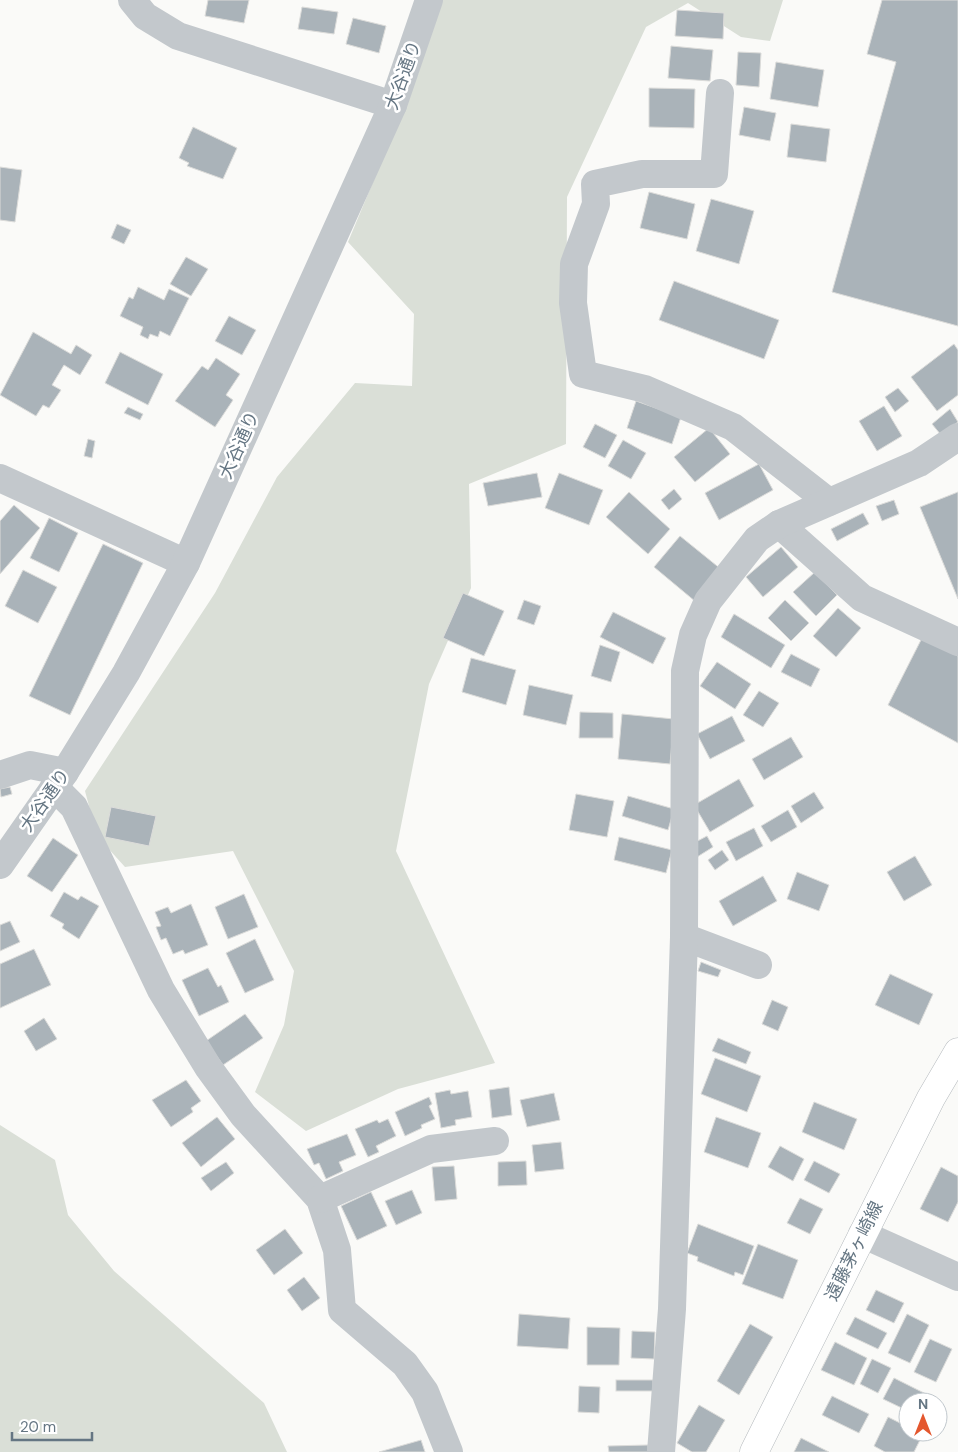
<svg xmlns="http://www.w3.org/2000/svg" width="958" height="1452" viewBox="0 0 958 1452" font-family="'DM Sans','Noto Sans JP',sans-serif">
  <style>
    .green { fill: #dadfd7 }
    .building { fill: #aab3b9; stroke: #dcdcda }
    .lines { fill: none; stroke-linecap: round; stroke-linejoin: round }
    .major-casing { stroke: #b5babe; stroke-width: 29 }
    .minor { stroke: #c3c8cc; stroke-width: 28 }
    .major { stroke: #fff; stroke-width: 28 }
    .labels { text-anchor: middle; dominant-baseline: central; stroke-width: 5; stroke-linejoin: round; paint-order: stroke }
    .street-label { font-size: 18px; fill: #657683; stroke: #fff }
  </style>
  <rect width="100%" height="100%" fill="#fafaf8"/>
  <!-- green -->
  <g class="green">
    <path d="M 440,0 L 783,0 L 770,41 L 741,37 L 688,3 L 646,27 L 567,197 L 566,444 L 469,484 L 471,588 L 429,684 L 396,851 L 495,1063 L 398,1089 L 306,1131 L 255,1092 L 284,1025 L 294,971 L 233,851 L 125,867 L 97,836 L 85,791 L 215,593 L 277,477 L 355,383 L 412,386 L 414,314 L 348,242 L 418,74 Z"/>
    <path d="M 0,1125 L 55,1160 L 68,1215 L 114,1271 L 264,1403 L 287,1452 L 0,1452 Z"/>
  </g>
  <!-- building -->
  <g class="building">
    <path d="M 208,0 L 249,0 L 244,23 L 205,16 Z"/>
    <path d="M 882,0 L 958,0 L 958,326 L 832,292 L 896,62 L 867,54 Z"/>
    <path d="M 302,7 L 338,12 L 334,34 L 298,29 Z"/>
    <path d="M 677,10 L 724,13 L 723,39 L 675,36 Z"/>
    <path d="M 353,18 L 386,26 L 379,53 L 346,44 Z"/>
    <path d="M 671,46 L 713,50 L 710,81 L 668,78 Z"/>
    <path d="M 738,52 L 761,53 L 759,87 L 736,85 Z"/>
    <path d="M 776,62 L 824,70 L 818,107 L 770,99 Z"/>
    <path d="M 649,88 L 695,89 L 694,128 L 649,127 Z"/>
    <path d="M 744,107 L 776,113 L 770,141 L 739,135 Z"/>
    <path d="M 791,124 L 830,129 L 826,162 L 787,157 Z"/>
    <path d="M 193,127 L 237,148 L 223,179 L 187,166 L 189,163 L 179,158 Z"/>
    <path d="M 0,167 L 22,170 L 15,222 L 0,220 Z"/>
    <path d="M 649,192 L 695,204 L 687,239 L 640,228 Z"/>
    <path d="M 711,199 L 754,211 L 739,264 L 696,251 Z"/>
    <path d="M 117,224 L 131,230 L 124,244 L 111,238 Z"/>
    <path d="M 186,257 L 208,269 L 191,296 L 170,284 Z"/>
    <path d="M 674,281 L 779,320 L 764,359 L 659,320 Z"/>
    <path d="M 138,287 L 164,300 L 169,289 L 189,298 L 170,336 L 160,331 L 158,337 L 150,334 L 148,339 L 140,335 L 143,327 L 120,316 L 129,297 L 133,299 Z"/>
    <path d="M 229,316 L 256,330 L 242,355 L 215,341 Z"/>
    <path d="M 33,332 L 71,354 L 76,345 L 92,355 L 80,375 L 64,365 L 52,385 L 61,390 L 49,408 L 43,405 L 36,416 L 0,395 Z"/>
    <path d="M 954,344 L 958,350 L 958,395 L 937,411 L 911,377 Z"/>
    <path d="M 120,352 L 163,374 L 148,405 L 105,383 Z"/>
    <path d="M 216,358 L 240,374 L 226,395 L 233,400 L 215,427 L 175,401 L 202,366 L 208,370 Z"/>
    <path d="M 898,388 L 909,401 L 895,412 L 885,397 Z"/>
    <path d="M 636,401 L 681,417 L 672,444 L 627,428 Z"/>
    <path d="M 884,406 L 902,436 L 877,451 L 859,421 Z"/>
    <path d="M 128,407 L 143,414 L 140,420 L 124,413 Z"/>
    <path d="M 950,409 L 958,422 L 941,435 L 932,424 Z"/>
    <path d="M 595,424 L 617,435 L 605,458 L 583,447 Z"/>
    <path d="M 709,428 L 730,454 L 695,482 L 674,457 Z"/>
    <path d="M 88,439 L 95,441 L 92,458 L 84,456 Z"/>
    <path d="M 623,440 L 646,453 L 631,479 L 608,466 Z"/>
    <path d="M 759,464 L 773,490 L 719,520 L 705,493 Z"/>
    <path d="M 537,473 L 542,497 L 488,506 L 483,483 Z"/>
    <path d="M 559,473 L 603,490 L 589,525 L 545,508 Z"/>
    <path d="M 674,489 L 682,499 L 669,510 L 661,500 Z"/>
    <path d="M 629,492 L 670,529 L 648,554 L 606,517 Z"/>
    <path d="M 958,492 L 958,599 L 920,507 Z"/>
    <path d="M 894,500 L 899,514 L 882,521 L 876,506 Z"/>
    <path d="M 14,505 L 40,528 L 0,574 L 0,521 Z"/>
    <path d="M 863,513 L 869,524 L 837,541 L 831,529 Z"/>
    <path d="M 49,518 L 78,533 L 59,572 L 30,558 Z"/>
    <path d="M 680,536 L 722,570 L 696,602 L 654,567 Z"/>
    <path d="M 103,544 L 143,563 L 70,715 L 29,696 Z"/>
    <path d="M 781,547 L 798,567 L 763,597 L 746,577 Z"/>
    <path d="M 23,570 L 57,587 L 38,623 L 5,606 Z"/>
    <path d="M 815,572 L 837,595 L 816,616 L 793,592 Z"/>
    <path d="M 463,593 L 504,611 L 484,656 L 443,638 Z"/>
    <path d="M 524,600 L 541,606 L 534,625 L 517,619 Z"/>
    <path d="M 785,600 L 809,623 L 791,641 L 768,618 Z"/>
    <path d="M 838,608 L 861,628 L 836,657 L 813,636 Z"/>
    <path d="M 613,612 L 666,638 L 653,664 L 600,637 Z"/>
    <path d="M 734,614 L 785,645 L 771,668 L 721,637 Z"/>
    <path d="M 922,638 L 958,656 L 958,743 L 888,705 Z"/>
    <path d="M 600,645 L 620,652 L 611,682 L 591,676 Z"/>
    <path d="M 791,654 L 820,669 L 811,687 L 781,672 Z"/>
    <path d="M 471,658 L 516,670 L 506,705 L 462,692 Z"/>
    <path d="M 717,662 L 751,684 L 735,709 L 700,686 Z"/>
    <path d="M 529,685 L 573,695 L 566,725 L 523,715 Z"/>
    <path d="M 759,691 L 779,703 L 763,727 L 743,715 Z"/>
    <path d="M 580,712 L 613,713 L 613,738 L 579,738 Z"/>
    <path d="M 622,714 L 674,719 L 670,764 L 618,759 Z"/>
    <path d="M 732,716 L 745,741 L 710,759 L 697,734 Z"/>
    <path d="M 791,737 L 803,757 L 764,780 L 752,759 Z"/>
    <path d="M 739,779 L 754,806 L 710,832 L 694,805 Z"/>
    <path d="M 10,787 L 12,794 L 1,797 L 0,789 Z"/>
    <path d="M 814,792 L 824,808 L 801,823 L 791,806 Z"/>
    <path d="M 576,794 L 614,801 L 607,837 L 569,830 Z"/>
    <path d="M 628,796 L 674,809 L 668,830 L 622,816 Z"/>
    <path d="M 111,807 L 156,816 L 149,846 L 105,837 Z"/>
    <path d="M 788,810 L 797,827 L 771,842 L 761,826 Z"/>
    <path d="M 754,828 L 763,846 L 736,861 L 726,842 Z"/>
    <path d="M 707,836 L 713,847 L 697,857 L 690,845 Z"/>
    <path d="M 619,837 L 672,850 L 666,873 L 614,860 Z"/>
    <path d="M 53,838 L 78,855 L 52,892 L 27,876 Z"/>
    <path d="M 722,850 L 729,860 L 715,870 L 708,860 Z"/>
    <path d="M 915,856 L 932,885 L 904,901 L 887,872 Z"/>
    <path d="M 797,872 L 829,885 L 819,911 L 787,899 Z"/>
    <path d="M 763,876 L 777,901 L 733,926 L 719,901 Z"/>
    <path d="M 64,892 L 78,900 L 81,896 L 99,906 L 79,939 L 62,928 L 64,924 L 50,916 Z"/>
    <path d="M 244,894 L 258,927 L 228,939 L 215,907 Z"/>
    <path d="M 191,904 L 208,945 L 185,954 L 183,950 L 173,954 L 166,938 L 161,940 L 156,927 L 161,926 L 155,912 L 168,907 L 171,913 Z"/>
    <path d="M 10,921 L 20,942 L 0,951 L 0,925 Z"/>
    <path d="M 255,939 L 274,980 L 245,993 L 226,953 Z"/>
    <path d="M 34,949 L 51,985 L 0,1008 L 0,964 Z"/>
    <path d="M 701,962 L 721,970 L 718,977 L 698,971 Z"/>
    <path d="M 208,968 L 218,987 L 221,985 L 229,1002 L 199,1016 L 182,980 Z"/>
    <path d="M 890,974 L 933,994 L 919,1025 L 875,1005 Z"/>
    <path d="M 772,1000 L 788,1007 L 778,1031 L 762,1024 Z"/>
    <path d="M 245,1014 L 263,1038 L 223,1065 L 206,1041 Z"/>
    <path d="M 44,1018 L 57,1039 L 36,1051 L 24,1031 Z"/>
    <path d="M 718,1038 L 751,1052 L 746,1064 L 712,1051 Z"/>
    <path d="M 715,1058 L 761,1076 L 747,1112 L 701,1094 Z"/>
    <path d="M 186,1080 L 201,1101 L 191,1108 L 193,1112 L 171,1127 L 152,1100 Z"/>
    <path d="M 509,1087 L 512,1115 L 492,1118 L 489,1090 Z"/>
    <path d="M 450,1090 L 451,1094 L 468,1091 L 472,1117 L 455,1120 L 456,1125 L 441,1128 L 435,1093 Z"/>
    <path d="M 554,1093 L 560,1120 L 527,1127 L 520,1100 Z"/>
    <path d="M 429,1097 L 432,1104 L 429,1106 L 435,1119 L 421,1125 L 422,1128 L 405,1136 L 395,1112 Z"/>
    <path d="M 814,1102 L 857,1119 L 844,1150 L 802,1132 Z"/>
    <path d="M 217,1117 L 235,1139 L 201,1167 L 182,1143 Z"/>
    <path d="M 716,1117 L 761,1133 L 748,1168 L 704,1152 Z"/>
    <path d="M 388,1119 L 396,1136 L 376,1146 L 379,1152 L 368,1157 L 355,1129 L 377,1120 L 379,1123 Z"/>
    <path d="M 347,1134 L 356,1155 L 339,1162 L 343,1171 L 326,1179 L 319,1163 L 314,1165 L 307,1149 Z"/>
    <path d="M 561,1142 L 564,1169 L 535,1172 L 532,1145 Z"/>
    <path d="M 780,1146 L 804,1159 L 793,1181 L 768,1167 Z"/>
    <path d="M 526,1161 L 527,1185 L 498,1186 L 498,1162 Z"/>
    <path d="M 814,1161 L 840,1174 L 829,1193 L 804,1180 Z"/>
    <path d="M 226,1162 L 234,1173 L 211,1191 L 201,1178 Z"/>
    <path d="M 454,1166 L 457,1199 L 435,1201 L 432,1167 Z"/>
    <path d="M 941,1167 L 958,1176 L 958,1202 L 948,1222 L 920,1209 Z"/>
    <path d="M 412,1190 L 422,1213 L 396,1225 L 385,1201 Z"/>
    <path d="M 371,1192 L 387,1226 L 357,1240 L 341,1206 Z"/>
    <path d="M 800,1198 L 823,1209 L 810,1234 L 787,1223 Z"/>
    <path d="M 698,1224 L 754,1246 L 743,1275 L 735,1272 L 734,1276 L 697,1261 L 698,1257 L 687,1253 Z"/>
    <path d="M 285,1229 L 303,1253 L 274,1275 L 256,1250 Z"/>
    <path d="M 758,1244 L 798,1260 L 783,1299 L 742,1284 Z"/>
    <path d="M 304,1277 L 320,1298 L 302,1311 L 287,1290 Z"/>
    <path d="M 876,1290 L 904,1303 L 894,1323 L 866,1310 Z"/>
    <path d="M 519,1314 L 570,1318 L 568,1349 L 517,1346 Z"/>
    <path d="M 907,1314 L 929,1325 L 910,1363 L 888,1353 Z"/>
    <path d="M 855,1317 L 887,1333 L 878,1349 L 846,1334 Z"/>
    <path d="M 750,1324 L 773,1337 L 739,1395 L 717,1381 Z"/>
    <path d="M 587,1327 L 620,1328 L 619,1365 L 587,1365 Z"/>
    <path d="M 632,1331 L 655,1332 L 654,1359 L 631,1358 Z"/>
    <path d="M 930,1339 L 952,1349 L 936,1382 L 914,1372 Z"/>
    <path d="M 835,1342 L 867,1358 L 854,1385 L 821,1370 Z"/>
    <path d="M 872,1359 L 891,1368 L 878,1393 L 860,1384 Z"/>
    <path d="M 894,1378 L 928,1395 L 924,1402 L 908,1402 L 908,1411 L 883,1399 Z"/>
    <rect x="616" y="1380" width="37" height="11"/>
    <path d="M 579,1386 L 600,1387 L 599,1413 L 578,1412 Z"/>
    <path d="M 832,1396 L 869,1414 L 859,1433 L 822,1415 Z"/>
    <path d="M 699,1405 L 725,1420 L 706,1452 L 692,1452 L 677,1443 Z"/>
    <path d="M 888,1417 L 908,1427 L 908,1432 L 923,1434 L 914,1452 L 885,1452 L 874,1446 Z"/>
    <path d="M 801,1438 L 829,1452 L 794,1452 Z"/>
    <path d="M 421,1440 L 425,1452 L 379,1452 Z"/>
    <path d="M 648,1445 L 648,1452 L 609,1452 L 608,1446 Z"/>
  </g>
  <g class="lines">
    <!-- major casing -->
    <g class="major-casing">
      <path id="major" d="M 754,1452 L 931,1098 L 958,1052"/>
    </g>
    <!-- minor -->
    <g class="minor">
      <path d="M 132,0 L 145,16 L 178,36 L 393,105"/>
      <path d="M 720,93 L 714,174 L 642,174 L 595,184 L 596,204 L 574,264 L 573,303 L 583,374 L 645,389 L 733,427 L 829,502"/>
      <path d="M 0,478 L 186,563"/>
      <path d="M 779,524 L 862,598 L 958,642"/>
      <path d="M 0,775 L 30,765 L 65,772"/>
      <path d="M 54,787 L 74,807 L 161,990 L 208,1067 L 243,1115 L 320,1199 L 337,1250 L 342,1310 L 405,1364 L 425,1392 L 449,1452"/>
      <path d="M 0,865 L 65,772 L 126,673 L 186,563 L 393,105 L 429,0"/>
      <path d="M 684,937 L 758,965"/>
      <path d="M 320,1199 L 431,1149 L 495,1141"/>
      <path d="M 862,1234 L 958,1277"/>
      <path d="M 661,1452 L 672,1309 L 684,937 L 685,671 L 693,635 L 708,601 L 757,539 L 779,524 L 919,463 L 958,437"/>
    </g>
    <!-- major -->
    <use href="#major" class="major"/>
  </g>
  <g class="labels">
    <!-- street labels -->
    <g class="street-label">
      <text transform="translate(403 75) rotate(-70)">大谷通り</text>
      <text transform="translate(239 445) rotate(-66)">大谷通り</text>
      <text transform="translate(45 800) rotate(-55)">大谷通り</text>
      <text transform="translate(854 1251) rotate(-64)">遠藤茅ヶ崎線</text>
    </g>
  </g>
  <!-- north arrow -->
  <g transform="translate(923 1417)"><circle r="24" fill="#ffffff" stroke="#c1c8cd"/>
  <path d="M0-4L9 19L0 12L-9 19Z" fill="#e4572e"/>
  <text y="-8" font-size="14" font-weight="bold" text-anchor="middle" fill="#657683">N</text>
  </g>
  <!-- scale -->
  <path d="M12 1432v8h80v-8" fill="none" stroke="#657683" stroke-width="2.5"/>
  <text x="20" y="1432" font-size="15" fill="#657683" stroke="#ffffff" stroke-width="4" paint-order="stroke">20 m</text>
</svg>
